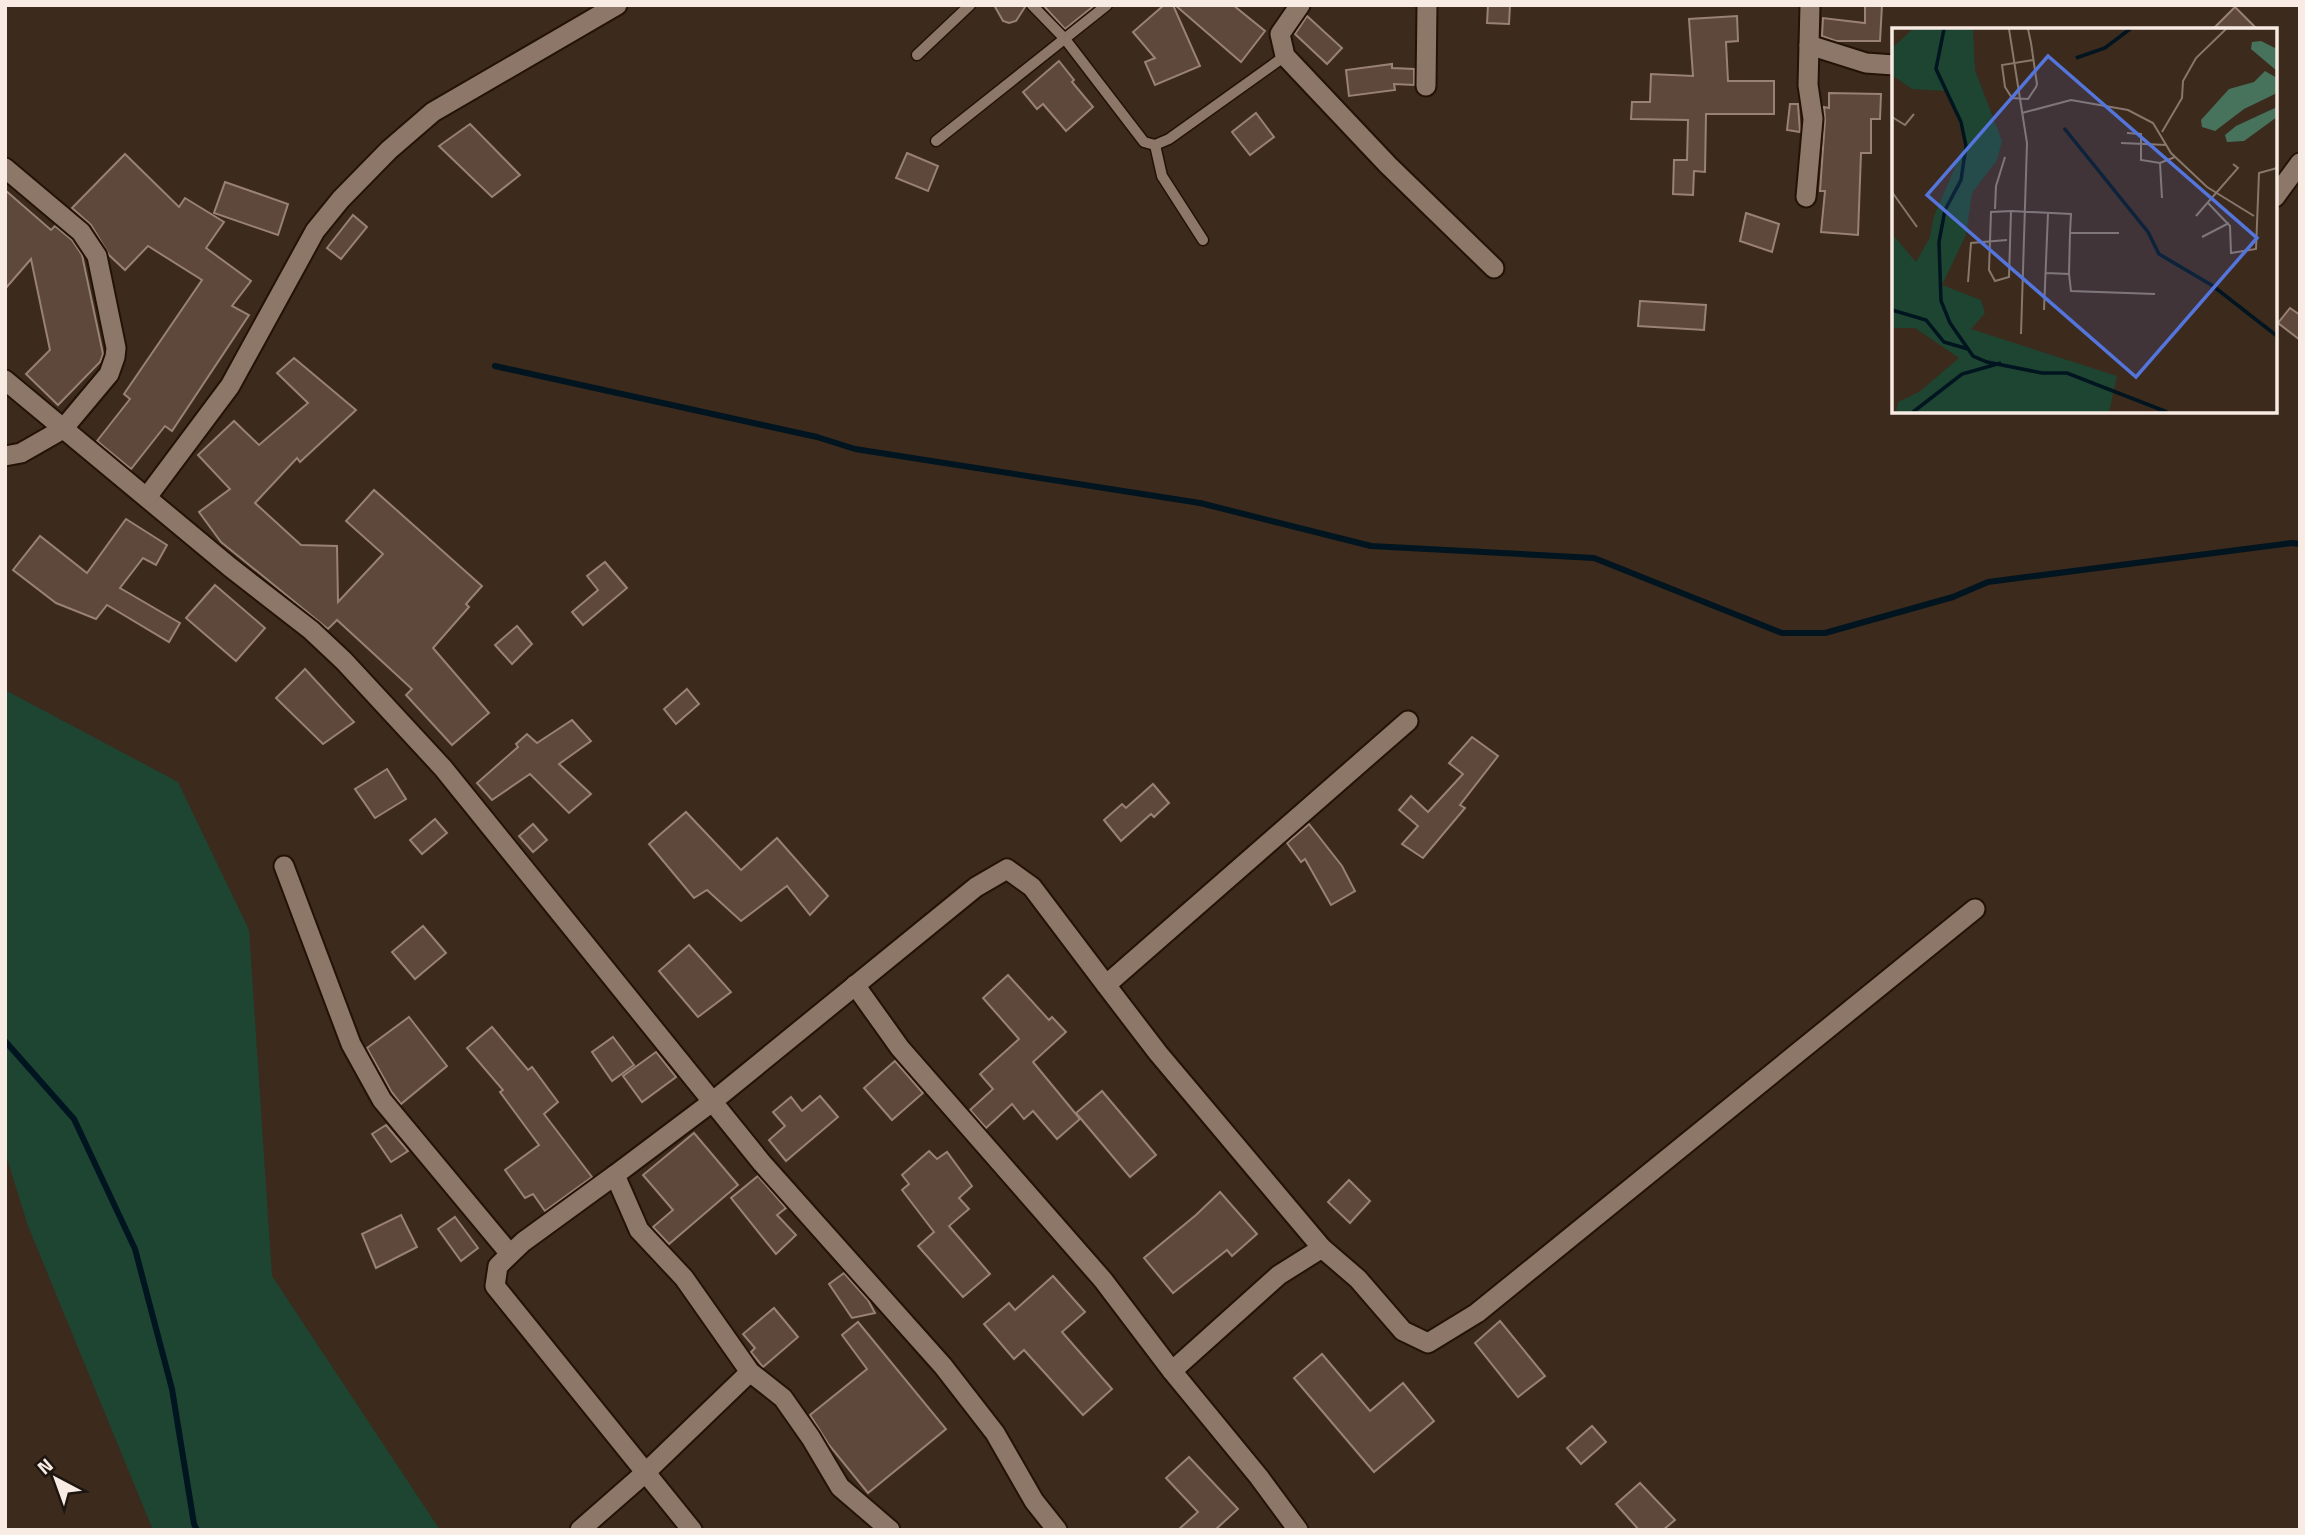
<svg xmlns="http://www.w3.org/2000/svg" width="2305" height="1535" viewBox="0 0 2305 1535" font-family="'Titillium Web',sans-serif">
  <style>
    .green { fill: #1d4532 }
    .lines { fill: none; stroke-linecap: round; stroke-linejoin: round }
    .stream { stroke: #00151f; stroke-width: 6 }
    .building { fill: #5d483b; stroke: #998173; stroke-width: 2 }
    .service-casing { stroke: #231206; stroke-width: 13 }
    .minor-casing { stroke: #231206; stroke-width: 23 }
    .service { stroke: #8d7768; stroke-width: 10 }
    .minor { stroke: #8d7768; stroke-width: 19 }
    .inset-river { fill: none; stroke: #00151f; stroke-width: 3.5 }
    .inset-road { fill: none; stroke: #87776c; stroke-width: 2 }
    .view { fill: #5475db; fill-opacity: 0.15; stroke: #5475db; stroke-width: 3.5 }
    .inset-edge { fill: none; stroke: #f8ebe3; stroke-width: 3.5 }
  </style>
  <rect width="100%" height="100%" fill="#3c2a1c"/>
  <!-- green -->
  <path class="green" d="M 5,690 L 178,782 L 249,930 L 272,1276 L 440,1530 L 153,1530 L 28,1226 L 5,1152 Z"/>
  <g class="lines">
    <!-- stream -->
    <g class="stream">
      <path d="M 495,366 L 817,437 L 855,449 L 1200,503 L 1371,546 L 1594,558 L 1782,633 L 1825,633 L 1953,597 L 1988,582 L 2292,543 L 2300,544"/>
      <path d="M 5,1041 L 74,1119 L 135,1249 L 172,1389 L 194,1524 L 197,1530"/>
    </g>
  </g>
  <!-- building -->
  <g class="building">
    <path d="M 994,5 L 1025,5 L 1025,7 L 1016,21 L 1009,23 L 1003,21 Z"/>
    <path d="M 1043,5 L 1095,5 L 1065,29 Z"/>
    <path d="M 1164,5 L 1173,5 L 1200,66 L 1155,85 L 1145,62 L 1155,58 L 1133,32 Z"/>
    <path d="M 1175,5 L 1233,5 L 1265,31 L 1241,62 Z"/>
    <path d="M 1488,5 L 1510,5 L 1509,24 L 1487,23 Z"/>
    <path d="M 1865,5 L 1882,5 L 1880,41 L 1836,41 L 1822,36 L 1823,18 L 1865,23 Z"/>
    <path d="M 2235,7 L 2258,30 L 2212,30 Z"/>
    <path d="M 1307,16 L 1342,48 L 1327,64 L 1295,34 Z"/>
    <path d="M 1737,16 L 1738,41 L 1726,42 L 1728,81 L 1774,81 L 1774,114 L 1706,114 L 1705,172 L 1694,171 L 1693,195 L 1673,194 L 1674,160 L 1687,160 L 1688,120 L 1631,119 L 1632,102 L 1650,102 L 1651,74 L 1693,76 L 1689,19 Z"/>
    <path d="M 1059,61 L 1074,80 L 1072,82 L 1093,107 L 1066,131 L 1043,104 L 1037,109 L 1023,92 Z"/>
    <path d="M 1392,64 L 1392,68 L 1414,69 L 1414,85 L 1394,84 L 1395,90 L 1349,96 L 1346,70 Z"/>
    <path d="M 1829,93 L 1881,94 L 1880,119 L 1871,119 L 1871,153 L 1861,153 L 1858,235 L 1821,232 L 1825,191 L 1820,191 L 1825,120 L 1824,107 L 1829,108 Z"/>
    <path d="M 1790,104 L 1798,104 L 1800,132 L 1787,130 Z"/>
    <path d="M 1256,113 L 1274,137 L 1250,155 L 1232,132 Z"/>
    <path d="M 470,124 L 520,175 L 492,197 L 439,146 Z"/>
    <path d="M 907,153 L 938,166 L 928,191 L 896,178 Z"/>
    <path d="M 125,154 L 179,207 L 185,198 L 224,222 L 206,248 L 251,281 L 232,306 L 249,315 L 172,431 L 165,426 L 131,469 L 97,441 L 130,399 L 124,394 L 202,280 L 148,246 L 125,270 L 109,255 L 91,225 L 72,208 Z"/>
    <path d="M 225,182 L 288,204 L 278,235 L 214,213 Z"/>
    <path d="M 5,190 L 51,230 L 55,226 L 72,240 L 82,255 L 103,354 L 100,362 L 58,405 L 26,374 L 50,350 L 31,259 L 5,289 Z"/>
    <path d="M 1746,213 L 1779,224 L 1772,252 L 1740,241 Z"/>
    <path d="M 353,215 L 367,227 L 341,259 L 327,248 Z"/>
    <path d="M 1640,301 L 1706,305 L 1704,330 L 1638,326 Z"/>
    <path d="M 2290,308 L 2300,315 L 2300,340 L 2278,323 Z"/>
    <path d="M 294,358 L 356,410 L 300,462 L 297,458 L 255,503 L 301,545 L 337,546 L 338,602 L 383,554 L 346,521 L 374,490 L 482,586 L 466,604 L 469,607 L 433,648 L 489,713 L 452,745 L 406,695 L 412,689 L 337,620 L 328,629 L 221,542 L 199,512 L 230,489 L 198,455 L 234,421 L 259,445 L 308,403 L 277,373 Z"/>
    <path d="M 126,519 L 167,545 L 156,565 L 143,558 L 120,588 L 180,623 L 169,642 L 107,605 L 96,619 L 56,603 L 13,570 L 40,536 L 87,573 Z"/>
    <path d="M 605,562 L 627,588 L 583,625 L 572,612 L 598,590 L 587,576 Z"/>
    <path d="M 215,585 L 265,628 L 236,661 L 186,618 Z"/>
    <path d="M 517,626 L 532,644 L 512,664 L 495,645 Z"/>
    <path d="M 305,669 L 354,722 L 323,744 L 276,698 Z"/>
    <path d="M 687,689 L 699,704 L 676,724 L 664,709 Z"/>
    <path d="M 572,720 L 591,741 L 559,764 L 591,794 L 569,813 L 530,774 L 492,800 L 477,783 L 518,747 L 516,744 L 527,734 L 537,743 Z"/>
    <path d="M 1472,737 L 1498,756 L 1460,805 L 1465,808 L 1423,858 L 1402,844 L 1418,826 L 1399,810 L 1411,796 L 1428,812 L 1463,774 L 1449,763 Z"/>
    <path d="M 387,769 L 406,799 L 375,818 L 355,789 Z"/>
    <path d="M 1153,784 L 1169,803 L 1154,817 L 1151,814 L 1121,841 L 1104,820 L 1122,804 L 1126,808 Z"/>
    <path d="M 686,812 L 741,870 L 777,838 L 828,896 L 810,915 L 787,886 L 741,921 L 707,890 L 694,898 L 649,844 Z"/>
    <path d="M 435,819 L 447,833 L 422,854 L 410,840 Z"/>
    <path d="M 533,824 L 547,840 L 533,852 L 519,836 Z"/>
    <path d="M 1309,824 L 1342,866 L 1355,891 L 1331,905 L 1305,859 L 1301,862 L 1287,843 Z"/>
    <path d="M 423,926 L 446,953 L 415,979 L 392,952 Z"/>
    <path d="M 689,945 L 731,992 L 698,1017 L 659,971 Z"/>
    <path d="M 1008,975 L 1049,1020 L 1052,1017 L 1066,1032 L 1033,1062 L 1080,1119 L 1057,1139 L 1033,1111 L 1024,1119 L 1012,1104 L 986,1128 L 970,1110 L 993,1089 L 980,1074 L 1019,1039 L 983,998 Z"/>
    <path d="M 409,1017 L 447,1066 L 401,1104 L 391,1091 L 367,1048 Z"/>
    <path d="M 492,1027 L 528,1070 L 532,1067 L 558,1102 L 544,1114 L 592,1177 L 545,1211 L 533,1194 L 525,1198 L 505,1170 L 539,1145 L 500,1092 L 503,1090 L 467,1048 Z"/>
    <path d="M 613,1037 L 634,1065 L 612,1081 L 592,1052 Z"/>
    <path d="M 656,1052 L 676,1077 L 642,1102 L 623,1076 Z"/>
    <path d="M 895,1061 L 923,1093 L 892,1120 L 864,1088 Z"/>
    <path d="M 1102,1091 L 1156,1155 L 1130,1177 L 1076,1113 Z"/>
    <path d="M 820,1096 L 838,1117 L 786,1161 L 769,1140 L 785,1126 L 773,1112 L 791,1097 L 802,1111 Z"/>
    <path d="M 386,1125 L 408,1151 L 391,1162 L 372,1134 Z"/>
    <path d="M 694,1133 L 738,1185 L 669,1244 L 653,1227 L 673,1210 L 643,1175 Z"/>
    <path d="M 929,1151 L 937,1159 L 947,1152 L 972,1186 L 959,1198 L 969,1209 L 949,1226 L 990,1274 L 963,1297 L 918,1246 L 934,1232 L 902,1190 L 909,1184 L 902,1175 Z"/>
    <path d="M 758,1176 L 786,1208 L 777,1215 L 796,1235 L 776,1254 L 731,1198 Z"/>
    <path d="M 1349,1180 L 1370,1201 L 1350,1223 L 1328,1202 Z"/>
    <path d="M 1220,1192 L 1257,1234 L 1232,1256 L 1227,1250 L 1173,1293 L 1144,1258 L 1196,1215 Z"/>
    <path d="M 401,1215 L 417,1247 L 376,1268 L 362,1234 Z"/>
    <path d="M 455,1217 L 478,1248 L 461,1261 L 438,1229 Z"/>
    <path d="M 844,1273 L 868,1300 L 875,1313 L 852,1318 L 829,1284 Z"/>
    <path d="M 1053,1276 L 1085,1312 L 1062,1332 L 1112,1389 L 1083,1415 L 1024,1350 L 1014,1359 L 984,1324 L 1009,1303 L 1015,1310 Z"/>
    <path d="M 774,1308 L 798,1337 L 763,1367 L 751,1352 L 755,1348 L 743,1334 Z"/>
    <path d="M 1500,1321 L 1545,1376 L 1518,1397 L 1475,1343 Z"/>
    <path d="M 858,1322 L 946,1429 L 868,1493 L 829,1445 L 810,1415 L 867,1369 L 842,1335 Z"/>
    <path d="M 1322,1354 L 1370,1411 L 1403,1383 L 1434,1421 L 1374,1472 L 1294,1378 Z"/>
    <path d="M 1592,1426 L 1606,1442 L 1581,1464 L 1567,1448 Z"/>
    <path d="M 1189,1457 L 1238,1509 L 1215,1530 L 1178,1530 L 1198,1512 L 1166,1478 Z"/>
    <path d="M 1640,1483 L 1675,1520 L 1663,1530 L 1639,1530 L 1616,1504 Z"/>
  </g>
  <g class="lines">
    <!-- service casing -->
    <g class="service-casing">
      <g id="service">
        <path d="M 1032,5 L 1065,39 L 1144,142 L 1155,145 L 1169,139 L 1285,56"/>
        <path d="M 917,55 L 970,5"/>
        <path d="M 936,141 L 1107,5"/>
        <path d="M 1155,145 L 1162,176 L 1203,240"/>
      </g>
    </g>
    <!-- minor casing -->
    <g class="minor-casing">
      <g id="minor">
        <path d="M 1300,5 L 1280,34 L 1285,56 L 1388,165 L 1494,268"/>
        <path d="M 1809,45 L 1866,63 L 1894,65"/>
        <path d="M 1426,86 L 1427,5"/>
        <path d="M 5,168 L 81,232 L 97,256 L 116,348 L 115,357 L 109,374 L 63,429 L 21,453 L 5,456"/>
        <path d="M 1806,197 L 1813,119 L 1808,85 L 1810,5"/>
        <path d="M 2275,197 L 2300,163"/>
        <path d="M 5,380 L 230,567 L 311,630 L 344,661 L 443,768 L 762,1163 L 943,1366 L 995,1433 L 1034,1501 L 1057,1530"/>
        <path d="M 147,497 L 230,386 L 315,231 L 341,199 L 389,150 L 433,112 L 617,5"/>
        <path d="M 284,866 L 351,1044 L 382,1100 L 510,1254"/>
        <path d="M 855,985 L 900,1048 L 1103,1280 L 1172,1371 L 1259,1477 L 1298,1530"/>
        <path d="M 1106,985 L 1158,1053 L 1322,1248"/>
        <path d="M 615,1175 L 712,1102 L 976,887 L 1007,869 L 1032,887 L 1106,985 L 1408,721"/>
        <path d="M 1172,1371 L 1279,1275 L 1322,1248 L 1358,1279 L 1403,1331 L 1428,1343 L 1477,1313 L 1975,909"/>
        <path d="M 580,1530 L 645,1473 L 750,1372"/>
        <path d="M 692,1530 L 495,1286 L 498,1266 L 523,1242 L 615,1175 L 639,1230 L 684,1278 L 750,1372 L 783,1398 L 811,1438 L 840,1487 L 890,1530"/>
      </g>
    </g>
    <!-- service -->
    <use href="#service" class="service"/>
    <!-- minor -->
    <use href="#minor" class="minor"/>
  </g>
  <!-- overview -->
  <g transform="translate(1892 28)">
    <rect width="385" height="385" fill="#3c2a1c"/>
    <path d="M 21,1 L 81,1 L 83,42 L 110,113 L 105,132 L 80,165 L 74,207 L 50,257 L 89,272 L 93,285 L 79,301 L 225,348 L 217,384 L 4,384 L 6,374 L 27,364 L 67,330 L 23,300 L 0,300 L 0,206 L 24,234 L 38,209 L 42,188 L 74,114 L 55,63 L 20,61 L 0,47 L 0,20 Z" fill="#1d4532"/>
    <path d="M 369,13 L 385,21 L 385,43 L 359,21 L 360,14 ZM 373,43 L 385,50 L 385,65 L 352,81 L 323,103 L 310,99 L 309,92 L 337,61 L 362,54 ZM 385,79 L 385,89 L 352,113 L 335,114 L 333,107 L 344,98 Z" fill="#47735d"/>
    <path class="inset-river" d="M 52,1 L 44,41 L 69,94 L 74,118 L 69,152 L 53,182 L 47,214 L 49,273 L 58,295 L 81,328 L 95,334 L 150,345 L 175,345 L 275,384M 184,30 L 213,20 L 238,1M 172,100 L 256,204 L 267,226 L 321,258 L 385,308M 0,282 L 34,292 L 52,314 L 76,321M 21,384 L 70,346 L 109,335"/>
    <path class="inset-road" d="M 117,1 L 135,115 L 129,306M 136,1 L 139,15 L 145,56 L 144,59 L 136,71 L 120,70 L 113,59 L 110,37 L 141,32M 130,85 L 179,72 L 236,82 L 261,95 L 279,125 L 315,159 L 362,188M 0,89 L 13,97 L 22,86M 270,104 L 290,70 L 291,53 L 304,30 L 334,1M 235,105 L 249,106 L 249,132 L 268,135M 229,115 L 275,117M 0,164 L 25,199M 270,170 L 268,135 L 283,129M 316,175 L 338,198 L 339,225 L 364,221 L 367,145 L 385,140M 103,181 L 104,158 L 113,129M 119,183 L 117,249 L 103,253 L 97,242 L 99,184 ZM 119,183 L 179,186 L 178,205 L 227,205M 304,188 L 346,140 L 341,136M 310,209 L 337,195M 154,245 L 177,246 L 179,263 L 263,266M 177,245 L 178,205M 76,254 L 79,215 L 115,212M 152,282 L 156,185"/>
    <path class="view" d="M 156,28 L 365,210 L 244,349 L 35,167 Z"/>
    <rect width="385" height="385" class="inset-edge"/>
  </g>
  <!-- border -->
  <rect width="2305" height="1535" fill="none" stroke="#f8ebe3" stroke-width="14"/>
  <!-- north arrow -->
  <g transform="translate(56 1479) rotate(319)" stroke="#1d150f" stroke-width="5" paint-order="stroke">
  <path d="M0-5L12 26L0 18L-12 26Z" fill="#f8ebe3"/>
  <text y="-10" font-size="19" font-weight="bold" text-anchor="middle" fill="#f8ebe3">N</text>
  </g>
</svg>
